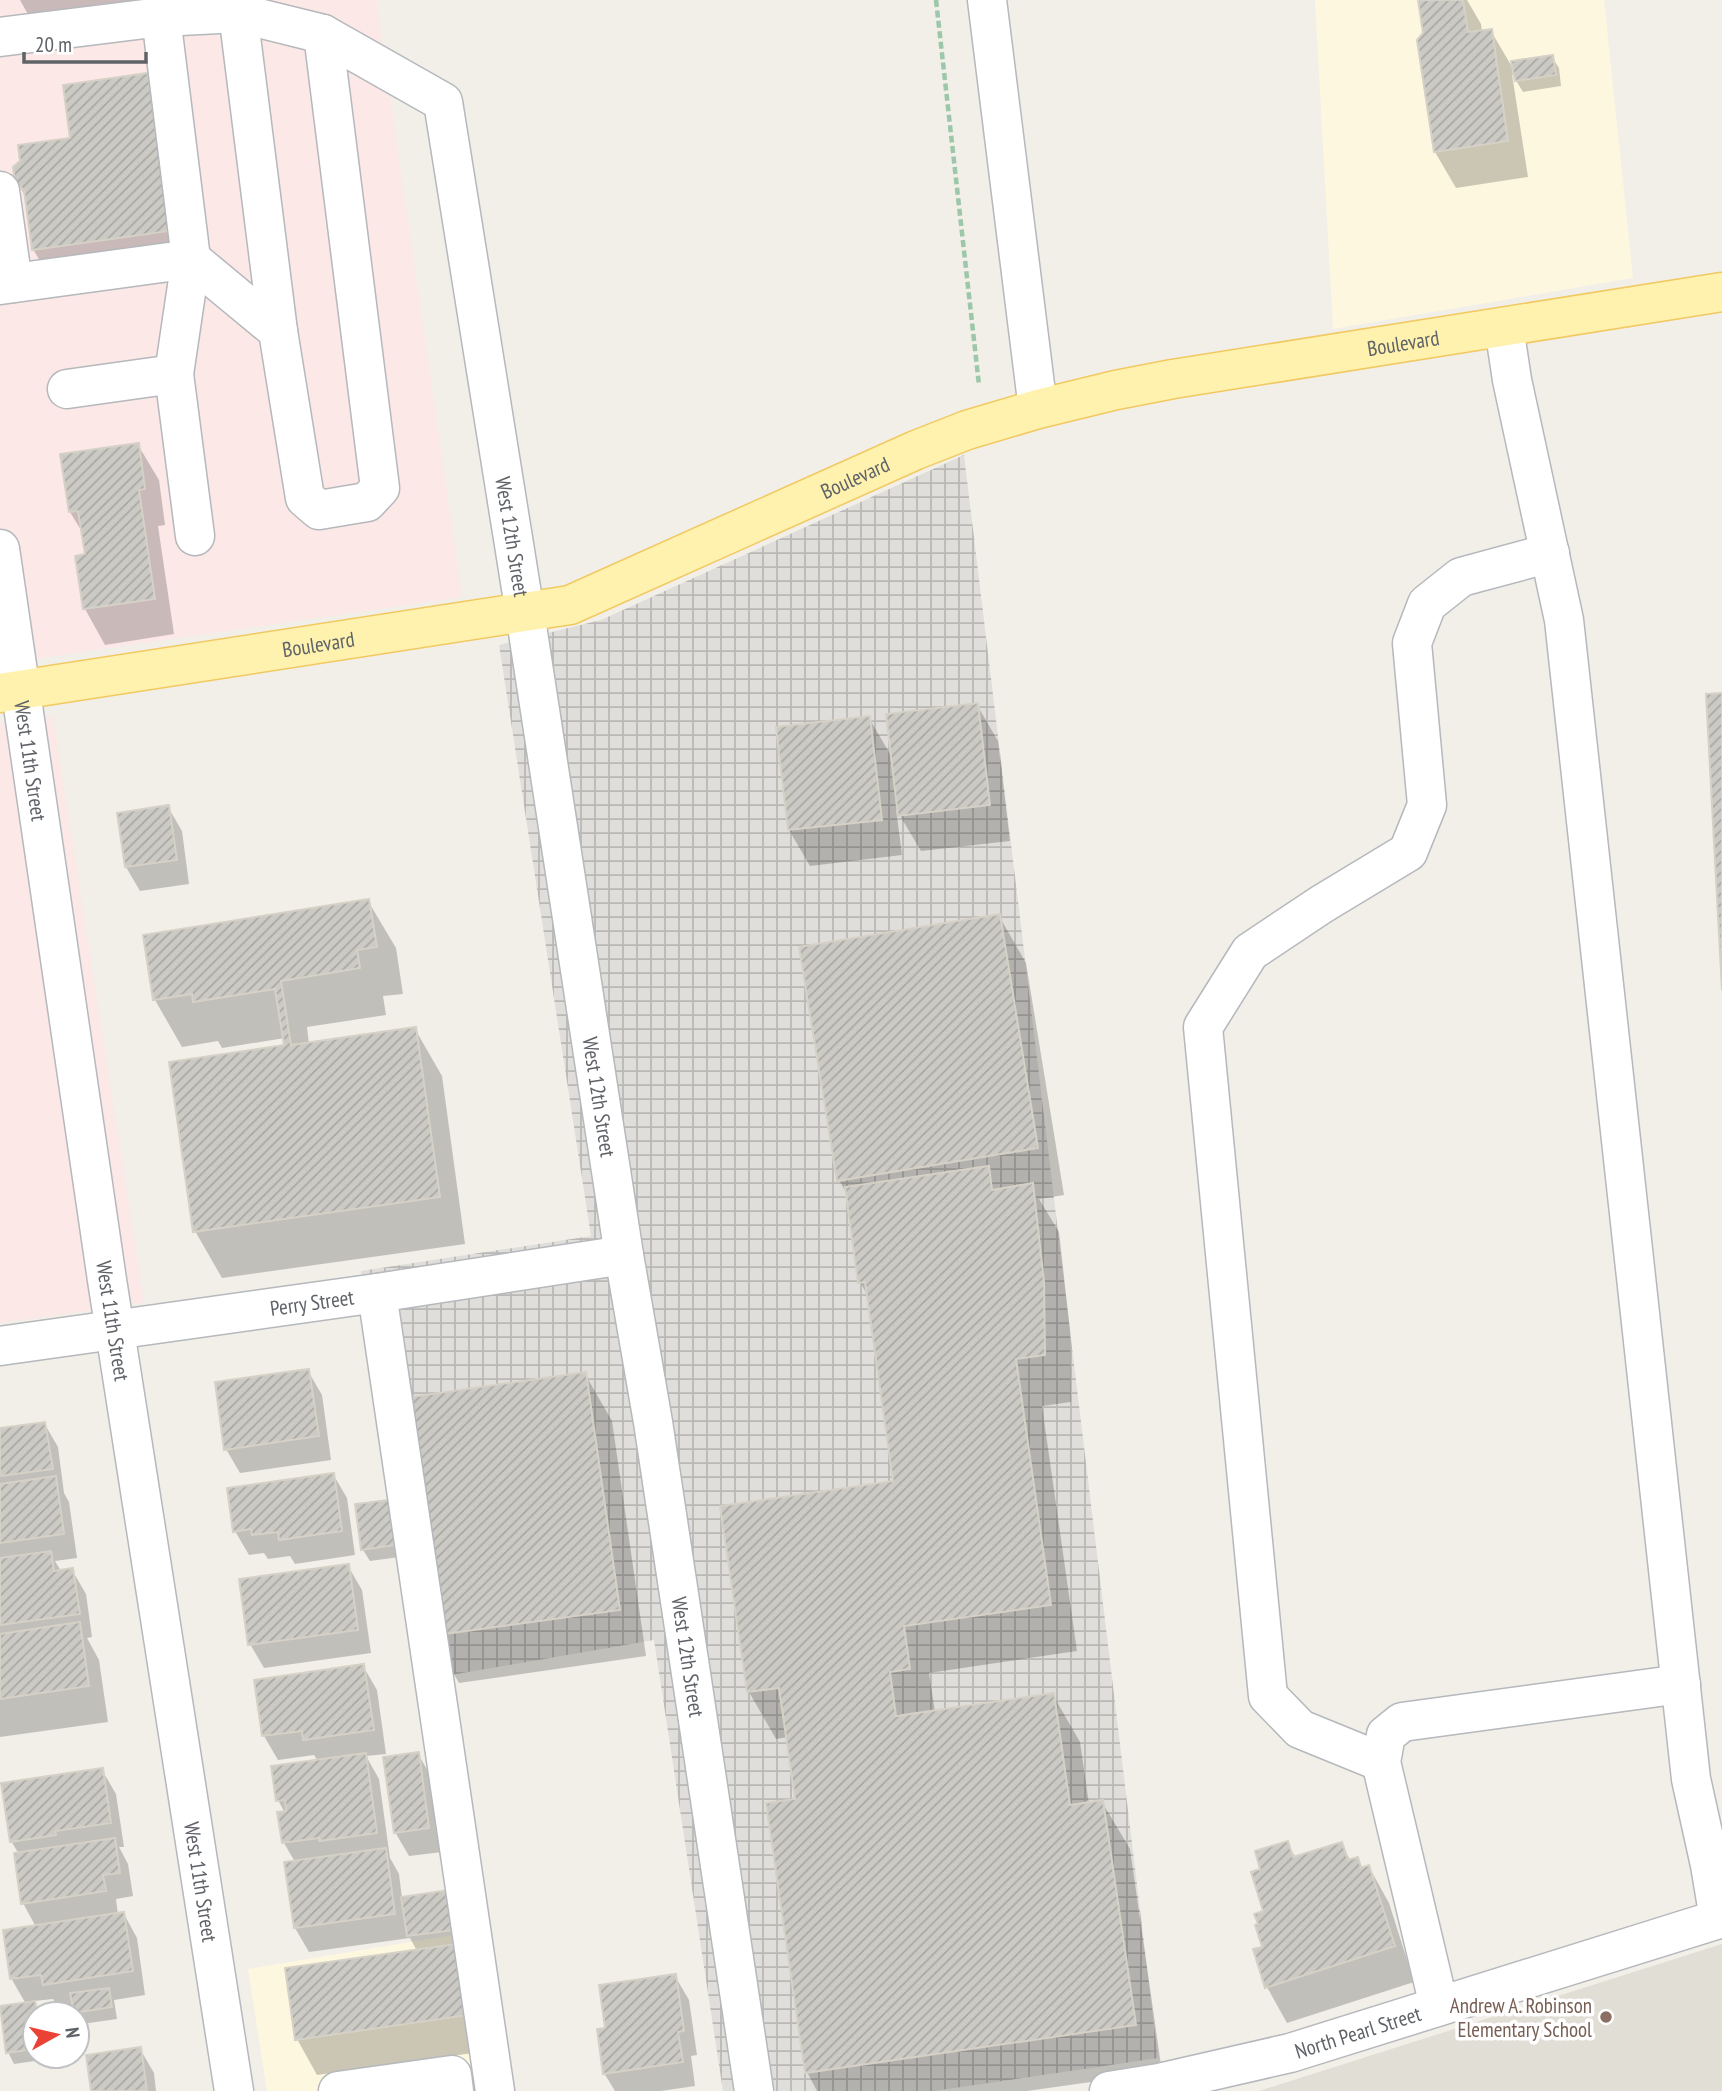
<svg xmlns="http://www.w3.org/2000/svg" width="1722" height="2091" viewBox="0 0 1722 2091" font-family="'PT Sans Narrow',sans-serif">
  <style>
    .commercial { fill: #fef7e0 }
    .industrial { fill: url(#industrial-grid) }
    .education { fill: #e1ded6 }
    .medical { fill: #fce8e6 }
    .shadow { fill: #0003 }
    .building { fill: url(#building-hatch); stroke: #d6d1c6; stroke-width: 2 }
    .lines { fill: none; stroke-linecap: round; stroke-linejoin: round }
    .minor-casing { stroke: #b5b8bc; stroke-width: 41 }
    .major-casing { stroke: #f2c960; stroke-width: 41 }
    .path { stroke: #9cc7a9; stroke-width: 4.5; stroke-dasharray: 7 3.5; stroke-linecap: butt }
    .minor { stroke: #fff; stroke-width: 38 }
    .major { stroke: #fff2af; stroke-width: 38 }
    .education-dot { fill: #8d6e63; stroke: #fff; stroke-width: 2.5 }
    .labels { text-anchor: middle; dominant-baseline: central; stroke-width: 7; stroke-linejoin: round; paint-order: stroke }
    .street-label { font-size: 21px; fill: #5f6368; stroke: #fff }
    .education-label { font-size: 21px; fill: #785e54; stroke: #fff; text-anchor: end }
  </style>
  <defs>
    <pattern id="industrial-grid" width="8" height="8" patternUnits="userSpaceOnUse" patternTransform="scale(1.75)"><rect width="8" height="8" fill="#e0deda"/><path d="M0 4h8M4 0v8" fill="none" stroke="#b9b8b5"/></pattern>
    <pattern id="building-hatch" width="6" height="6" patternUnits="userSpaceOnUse" patternTransform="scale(1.75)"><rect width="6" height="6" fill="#cccac5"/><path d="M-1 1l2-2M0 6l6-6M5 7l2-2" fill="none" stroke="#a9a8a4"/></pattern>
  </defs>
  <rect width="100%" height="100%" fill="#f1efe8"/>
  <!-- commercial -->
  <g class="commercial">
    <path d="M 1315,0 L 1604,0 L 1633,278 L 1333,329 Z"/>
    <path d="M 476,1931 L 502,2091 L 267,2091 L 248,1969 Z"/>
  </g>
  <!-- industrial -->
  <path class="industrial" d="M 964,455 L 1158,2058 L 934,2091 L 723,2091 L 654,1640 L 422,1680 L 361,1271 L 591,1236 L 499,645 L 601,620 Z"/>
  <!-- education -->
  <path class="education" d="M 1722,1944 L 1722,2091 L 1259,2091 Z"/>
  <!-- medical -->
  <g class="medical">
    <path d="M 0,0 L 376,0 L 462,597 L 0,664 Z"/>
    <path d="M 53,716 L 144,1303 L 0,1323 L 0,724 Z"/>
  </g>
  <!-- shadow -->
  <g class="shadow">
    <path d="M 20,0 L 156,0 L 30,18 Z"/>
    <path d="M 1420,0 L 1467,0 L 1481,24 L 1482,32 L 1491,31 L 1515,72 L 1552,57 L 1559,68 L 1561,86 L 1523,92 L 1512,74 L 1528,177 L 1456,188 L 1435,152 L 1419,41 L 1425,33 Z"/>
    <path d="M 147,75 L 167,110 L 189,267 L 54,285 L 33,249 L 27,199 L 17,182 L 22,161 L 72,139 Z"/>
    <path d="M 138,445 L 159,480 L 165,525 L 158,526 L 174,634 L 105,645 L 85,609 L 87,556 L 84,535 L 70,512 L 62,456 Z"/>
    <path d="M 977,705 L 998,741 L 1010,841 L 921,851 L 896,809 L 902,855 L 810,866 L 789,830 L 778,728 L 869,718 L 893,759 Z"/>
    <path d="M 168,807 L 182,831 L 189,884 L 140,891 L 126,867 Z"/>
    <path d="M 368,901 L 396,948 L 403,994 L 383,996 L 386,1015 L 307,1027 L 309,1044 L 415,1029 L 442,1076 L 465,1244 L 222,1278 L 195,1231 L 286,1047 L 285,1038 L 222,1048 L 218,1041 L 182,1047 L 155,1000 L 145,937 Z"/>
    <path d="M 999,916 L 1026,963 L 1064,1195 L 1039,1199 L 1059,1232 L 1070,1330 L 1071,1402 L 1042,1406 L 1077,1651 L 929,1673 L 935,1712 L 1053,1695 L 1080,1742 L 1089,1804 L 1102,1802 L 1130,1849 L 1162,2072 L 1027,2091 L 817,2091 L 807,2072 L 797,1800 L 788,1737 L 776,1739 L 749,1692 L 895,1482 L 869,1298 L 860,1282 L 848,1196 L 839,1180 Z"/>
    <path d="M 308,1371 L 322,1395 L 331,1460 L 240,1473 L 226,1449 Z"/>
    <path d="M 585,1374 L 612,1421 L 646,1656 L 459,1683 L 432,1636 Z"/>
    <path d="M 44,1423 L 58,1447 L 64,1493 L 69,1502 L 77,1558 L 55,1561 L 61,1571 L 72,1570 L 86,1594 L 92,1637 L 87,1638 L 99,1660 L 108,1722 L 0,1737 L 0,1430 Z"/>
    <path d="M 333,1474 L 347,1498 L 355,1555 L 295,1564 L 290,1556 L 268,1559 L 264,1553 L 249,1555 L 235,1531 Z"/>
    <path d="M 357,1506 L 407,1556 L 370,1561 L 363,1550 Z"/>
    <path d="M 348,1566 L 362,1590 L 371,1653 L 264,1668 L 250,1644 Z"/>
    <path d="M 363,1666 L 377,1690 L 386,1754 L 366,1756 L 379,1779 L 390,1858 L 399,1874 L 402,1898 L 449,1892 L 487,2051 L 317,2075 L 297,2039 L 417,1951 L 410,1938 L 309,1952 L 295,1928 L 295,1862 L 284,1843 L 285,1813 L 278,1800 L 318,1761 L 314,1755 L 278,1760 L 264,1736 L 256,1681 Z"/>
    <path d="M 418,1754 L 432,1778 L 442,1852 L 409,1856 L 395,1832 Z"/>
    <path d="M 102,1770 L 116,1794 L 124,1847 L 119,1847 L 128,1864 L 133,1896 L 116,1899 L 118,1915 L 124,1914 L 137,1938 L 145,1995 L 114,2000 L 117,2019 L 82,2024 L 75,2013 L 74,2006 L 58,2008 L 53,1999 L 34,2001 L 41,2014 L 35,2014 L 35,2056 L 48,2056 L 48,2059 L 14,2064 L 8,2052 L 26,2004 L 11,1978 L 36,1927 L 23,1903 L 19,1854 L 11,1841 Z"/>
    <path d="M 1287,1843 L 1296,1858 L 1341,1844 L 1351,1861 L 1358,1859 L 1363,1869 L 1369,1867 L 1389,1903 L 1414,1982 L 1287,2023 L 1267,1987 L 1264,1948 L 1265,1912 L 1262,1870 Z"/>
    <path d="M 675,1976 L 689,2000 L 697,2055 L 691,2056 L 695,2086 L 661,2091 L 615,2091 L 604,2073 L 607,2030 Z"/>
    <path d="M 140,2049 L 154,2073 L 156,2091 L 93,2091 Z"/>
  </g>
  <!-- building -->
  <g class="building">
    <path d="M 1418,0 L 1463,0 L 1468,32 L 1492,29 L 1508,141 L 1434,152 L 1417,40 L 1423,33 Z"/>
    <path d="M 1553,55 L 1556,75 L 1515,81 L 1511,61 Z"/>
    <path d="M 148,73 L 169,231 L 32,250 L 24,190 L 15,182 L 13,167 L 20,161 L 18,145 L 70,138 L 63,85 Z"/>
    <path d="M 139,443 L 145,489 L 139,490 L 155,599 L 83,609 L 75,556 L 85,554 L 78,511 L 69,512 L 60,454 Z"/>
    <path d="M 1722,693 L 1722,990 L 1706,694 Z"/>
    <path d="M 978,703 L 990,805 L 898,816 L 886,714 Z"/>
    <path d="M 870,716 L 882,820 L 788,830 L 776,727 Z"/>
    <path d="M 169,805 L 177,860 L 125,867 L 117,813 Z"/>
    <path d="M 369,899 L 377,947 L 357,950 L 360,968 L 281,981 L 291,1045 L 416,1027 L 440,1197 L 193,1232 L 169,1062 L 284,1045 L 275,989 L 193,1002 L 192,994 L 153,1000 L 143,935 Z"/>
    <path d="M 1000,914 L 1038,1148 L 837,1181 L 799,947 Z"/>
    <path d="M 989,1166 L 992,1190 L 1033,1183 L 1044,1282 L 1045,1355 L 1016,1359 L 1051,1605 L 904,1626 L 910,1669 L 890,1672 L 896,1716 L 1054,1693 L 1070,1805 L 1103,1800 L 1136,2025 L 805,2073 L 766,1803 L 795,1799 L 779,1688 L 747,1692 L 720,1506 L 893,1481 L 865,1282 L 858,1283 L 845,1187 Z"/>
    <path d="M 309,1369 L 319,1436 L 224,1450 L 215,1382 Z"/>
    <path d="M 586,1372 L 620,1610 L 430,1636 L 397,1399 Z"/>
    <path d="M 45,1422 L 53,1469 L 0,1476 L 0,1428 Z"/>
    <path d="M 334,1473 L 342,1531 L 279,1540 L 278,1532 L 252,1535 L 251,1529 L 233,1532 L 227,1488 Z"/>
    <path d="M 56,1476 L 64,1534 L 0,1543 L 0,1484 Z"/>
    <path d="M 396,1499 L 402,1544 L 361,1550 L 355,1504 Z"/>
    <path d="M 51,1551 L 54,1571 L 73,1568 L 80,1614 L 0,1625 L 0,1558 Z"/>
    <path d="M 349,1564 L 358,1630 L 248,1645 L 239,1579 Z"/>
    <path d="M 80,1622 L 89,1686 L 0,1699 L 0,1634 Z"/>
    <path d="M 364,1664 L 374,1730 L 303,1740 L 302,1731 L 262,1736 L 254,1680 Z"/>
    <path d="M 419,1752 L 429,1828 L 394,1833 L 383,1757 Z"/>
    <path d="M 366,1753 L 377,1833 L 319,1841 L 319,1838 L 282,1843 L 277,1812 L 286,1811 L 285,1800 L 276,1801 L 271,1766 Z"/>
    <path d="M 103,1768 L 111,1823 L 55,1831 L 56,1835 L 10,1842 L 1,1783 Z"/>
    <path d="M 115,1838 L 120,1873 L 103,1875 L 106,1891 L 21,1904 L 14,1853 Z"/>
    <path d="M 1288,1841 L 1293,1857 L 1342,1842 L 1348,1860 L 1358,1857 L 1361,1868 L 1369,1865 L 1395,1946 L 1265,1988 L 1253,1949 L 1262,1947 L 1255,1925 L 1258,1924 L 1254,1914 L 1263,1911 L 1251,1872 L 1260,1869 L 1255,1851 Z"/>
    <path d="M 386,1848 L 395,1914 L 294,1928 L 284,1862 Z"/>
    <path d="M 450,1890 L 455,1930 L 407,1936 L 401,1897 Z"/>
    <path d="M 124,1912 L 133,1971 L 43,1985 L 41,1975 L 10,1979 L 3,1930 Z"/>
    <path d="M 457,1944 L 468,2015 L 295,2040 L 285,1968 Z"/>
    <path d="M 676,1974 L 684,2031 L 678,2032 L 683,2062 L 603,2074 L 597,2029 L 605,2028 L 599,1985 Z"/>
    <path d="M 109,1988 L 112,2007 L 74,2013 L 70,1993 Z"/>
    <path d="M 35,2001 L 38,2014 L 35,2014 L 35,2049 L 6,2053 L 0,2006 Z"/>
    <path d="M 141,2047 L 147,2091 L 91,2091 L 86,2055 Z"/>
  </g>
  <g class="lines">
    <!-- minor casing -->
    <g class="minor-casing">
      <g id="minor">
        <path d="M 987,0 L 1038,409"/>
        <path d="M 238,13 L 278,331"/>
        <path id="s1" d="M 0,37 L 161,17 L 238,13 L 323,34 L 443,102 L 525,613 L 624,1255 L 653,1422 L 754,2091"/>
        <path d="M 0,191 L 13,283"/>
        <path d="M 191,259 L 278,331 L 305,498 L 319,510 L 367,502 L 380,488 L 323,34"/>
        <path d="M 0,285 L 191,259 L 161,17"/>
        <path d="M 1504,327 L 1512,380 L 1564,620 L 1691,1779 L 1710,1865 L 1719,1919"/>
        <path d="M 174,374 L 191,259"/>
        <path d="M 67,389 L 174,374 L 195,536"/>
        <path id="s2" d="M 0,549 L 107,1280 L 234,2091"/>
        <path d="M 377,1293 L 495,2091"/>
        <path id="s3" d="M 0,1346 L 377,1293 L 624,1255"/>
        <path d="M 1381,1762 L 1300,1729 L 1268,1696 L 1203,1027 L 1250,952 L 1322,904 L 1408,852 L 1427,805 L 1412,643 L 1427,604 L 1461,577 L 1550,553"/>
        <path d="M 1439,2006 L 1381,1762 L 1386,1735 L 1402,1722 L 1681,1684"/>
        <path d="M 338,2091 L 452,2075 L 454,2091"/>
        <path id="s4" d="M 1109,2091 L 1159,2083 L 1290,2053 L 1722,1918"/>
      </g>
    </g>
    <!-- major casing -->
    <g class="major-casing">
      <g id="major">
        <path id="s5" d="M 0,693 L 570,605 L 916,450 L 967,430 L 1038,409 L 1116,390 L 1173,379 L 1722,292"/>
      </g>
    </g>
    <!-- path -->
    <path class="path" d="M 936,0 L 979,385"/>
    <!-- minor -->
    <use href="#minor" class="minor"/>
    <!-- major -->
    <use href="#major" class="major"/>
  </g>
  <!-- markers -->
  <circle class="education-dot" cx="1606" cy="2017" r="7"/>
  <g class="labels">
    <!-- street labels -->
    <g class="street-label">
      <text stroke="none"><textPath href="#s5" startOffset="1456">Boulevard</textPath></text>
      <text stroke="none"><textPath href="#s5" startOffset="889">Boulevard</textPath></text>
      <text stroke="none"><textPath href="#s1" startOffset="905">West 12th Street</textPath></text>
      <text stroke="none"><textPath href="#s5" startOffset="322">Boulevard</textPath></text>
      <text stroke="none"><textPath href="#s2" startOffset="214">West 11th Street</textPath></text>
      <text stroke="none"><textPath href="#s1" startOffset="1472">West 12th Street</textPath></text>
      <text stroke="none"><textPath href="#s3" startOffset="315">Perry Street</textPath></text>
      <text stroke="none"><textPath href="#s2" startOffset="780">West 11th Street</textPath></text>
      <text stroke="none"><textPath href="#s1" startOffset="2039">West 12th Street</textPath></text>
      <text stroke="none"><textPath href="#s2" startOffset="1348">West 11th Street</textPath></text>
      <text stroke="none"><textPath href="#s4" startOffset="256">North Pearl Street</textPath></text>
    </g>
    <!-- education labels -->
    <g class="education-label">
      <text x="1592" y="2005">Andrew A. Robinson<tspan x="1592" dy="24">Elementary School</tspan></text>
    </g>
  </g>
  <!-- north arrow -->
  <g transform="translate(56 2035) rotate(82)"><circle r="33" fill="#ffffff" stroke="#bfc1c3" stroke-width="2"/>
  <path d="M0-5L12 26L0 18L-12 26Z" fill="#ea4335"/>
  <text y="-10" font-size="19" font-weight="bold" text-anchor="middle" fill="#5f6368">N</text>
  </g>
  <!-- scale -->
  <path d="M24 52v10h122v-10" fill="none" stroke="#5f6368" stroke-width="3.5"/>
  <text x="35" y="52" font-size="21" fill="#5f6368" stroke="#ffffff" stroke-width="5" paint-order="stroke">20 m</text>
</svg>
